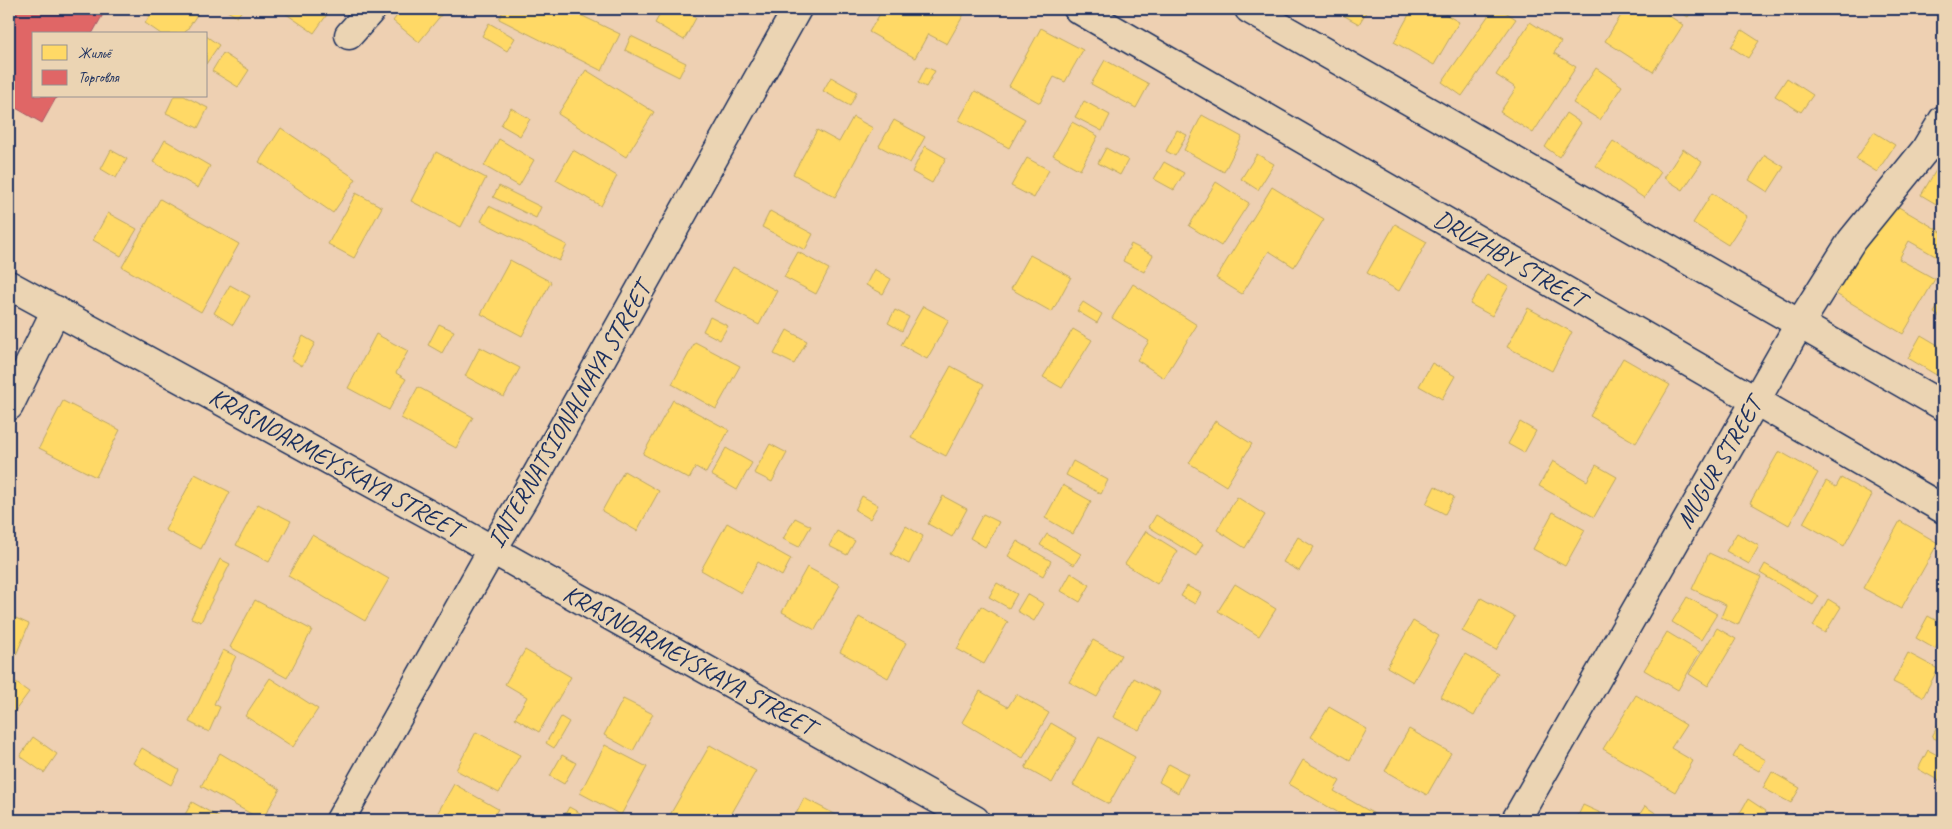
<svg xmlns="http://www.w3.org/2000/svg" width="1952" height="829" viewBox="0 0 1952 829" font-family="Caveat,sans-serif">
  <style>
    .homes { fill: #ffd966; stroke: #bba664 }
    .shops { fill: #e06666; stroke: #a55664 }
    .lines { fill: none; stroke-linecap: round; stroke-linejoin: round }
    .minor-casing { stroke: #1b2f5e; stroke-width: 31 }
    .minor { stroke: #ebd4b3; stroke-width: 28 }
    .labels { text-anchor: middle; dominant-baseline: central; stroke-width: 5; stroke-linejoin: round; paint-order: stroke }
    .street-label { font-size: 25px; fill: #1b2f5e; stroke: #ebd4b3 }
  </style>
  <rect width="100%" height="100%" fill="#eed0b2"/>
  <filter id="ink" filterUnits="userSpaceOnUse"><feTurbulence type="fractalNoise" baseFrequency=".02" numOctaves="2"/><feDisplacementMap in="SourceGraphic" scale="10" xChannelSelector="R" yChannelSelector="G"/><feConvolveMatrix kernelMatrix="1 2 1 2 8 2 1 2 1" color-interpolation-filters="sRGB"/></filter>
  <g filter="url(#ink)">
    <!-- homes -->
    <g class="homes">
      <path d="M 154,9 L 201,9 L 184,34 L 161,34 L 145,23 Z"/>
      <path d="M 224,9 L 243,9 L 237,17 Z"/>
      <path d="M 279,9 L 331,9 L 314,33 Z"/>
      <path d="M 402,9 L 446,9 L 419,42 L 393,21 Z"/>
      <path d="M 504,9 L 568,9 L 620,34 L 602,71 L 499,19 Z"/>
      <path d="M 663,9 L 680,9 L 696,18 L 684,40 L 655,23 Z"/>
      <path d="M 883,9 L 967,9 L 947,44 L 928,34 L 915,58 L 869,32 Z"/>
      <path d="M 1332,9 L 1368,9 L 1359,24 Z"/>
      <path d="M 1412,9 L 1436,9 L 1459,22 L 1434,65 L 1394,42 Z"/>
      <path d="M 1493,9 L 1501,9 L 1516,19 L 1462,96 L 1442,82 Z"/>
      <path d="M 1625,9 L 1659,9 L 1683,25 L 1653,72 L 1605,41 Z"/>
      <path d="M 1675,9 L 1694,9 L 1688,17 Z"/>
      <path d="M 1530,22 L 1561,42 L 1554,53 L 1576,67 L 1533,133 L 1500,112 L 1516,88 L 1496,75 Z"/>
      <path d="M 489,23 L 515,38 L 507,51 L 482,36 Z"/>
      <path d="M 1041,28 L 1083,50 L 1065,82 L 1054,77 L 1040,103 L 1009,86 Z"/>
      <path d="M 1742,30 L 1759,41 L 1748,58 L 1731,47 Z"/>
      <path d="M 206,36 L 219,45 L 206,64 Z"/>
      <path d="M 631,36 L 686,63 L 679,77 L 625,50 Z"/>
      <path d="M 223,53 L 249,70 L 238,87 L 212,71 Z"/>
      <path d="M 1105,60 L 1149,84 L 1136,108 L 1091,84 Z"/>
      <path d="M 926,67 L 935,71 L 926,87 L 918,83 Z"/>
      <path d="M 1596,68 L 1622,86 L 1600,120 L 1573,103 Z"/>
      <path d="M 586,70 L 654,112 L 626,157 L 558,114 Z"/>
      <path d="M 831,77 L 857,92 L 850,106 L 823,91 Z"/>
      <path d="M 1787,78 L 1813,95 L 1801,112 L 1775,96 Z"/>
      <path d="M 975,91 L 1025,119 L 1009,148 L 959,120 Z"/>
      <path d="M 174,96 L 184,96 L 208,108 L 198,128 L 166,113 Z"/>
      <path d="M 1084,101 L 1110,115 L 1102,131 L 1075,117 Z"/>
      <path d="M 511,108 L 530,119 L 520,136 L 501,125 Z"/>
      <path d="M 1566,113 L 1581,123 L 1559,157 L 1545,147 Z"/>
      <path d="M 1202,115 L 1242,137 L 1224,172 L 1184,150 Z"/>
      <path d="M 853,117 L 873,128 L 835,197 L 793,174 L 817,130 L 839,142 Z"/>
      <path d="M 894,120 L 925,137 L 910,163 L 879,146 Z"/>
      <path d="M 1072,122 L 1098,136 L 1080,170 L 1053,155 Z"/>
      <path d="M 281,128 L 356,179 L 333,213 L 259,162 Z"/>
      <path d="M 1177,130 L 1187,135 L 1175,156 L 1166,151 Z"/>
      <path d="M 1874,132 L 1895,145 L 1877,172 L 1856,159 Z"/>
      <path d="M 499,139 L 534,160 L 519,186 L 484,166 Z"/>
      <path d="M 165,140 L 210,166 L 198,188 L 153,162 Z"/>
      <path d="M 1613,141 L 1661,172 L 1644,198 L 1596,166 Z"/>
      <path d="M 925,146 L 946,158 L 932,183 L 912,172 Z"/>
      <path d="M 1106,148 L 1128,160 L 1120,175 L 1098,163 Z"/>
      <path d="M 1683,149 L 1702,162 L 1683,190 L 1664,178 Z"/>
      <path d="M 111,150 L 127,159 L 116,178 L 101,169 Z"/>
      <path d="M 573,150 L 617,176 L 601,206 L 556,180 Z"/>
      <path d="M 436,152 L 486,178 L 461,227 L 411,201 Z"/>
      <path d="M 1257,154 L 1274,164 L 1258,190 L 1241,179 Z"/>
      <path d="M 1765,155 L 1784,167 L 1768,192 L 1749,180 Z"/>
      <path d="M 1027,158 L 1049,170 L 1034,198 L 1011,186 Z"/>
      <path d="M 1164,162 L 1184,173 L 1174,190 L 1154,179 Z"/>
      <path d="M 1938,167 L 1943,170 L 1943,208 L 1921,195 Z"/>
      <path d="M 1216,182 L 1249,203 L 1221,246 L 1189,226 Z"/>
      <path d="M 499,186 L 541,207 L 536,218 L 493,197 Z"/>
      <path d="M 1272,187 L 1324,219 L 1294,267 L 1269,251 L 1242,294 L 1216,278 Z"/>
      <path d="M 356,193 L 382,207 L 354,258 L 328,244 Z"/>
      <path d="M 1712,193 L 1747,216 L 1728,245 L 1693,223 Z"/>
      <path d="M 160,199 L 239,244 L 201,312 L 122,267 Z"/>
      <path d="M 1890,202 L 1943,233 L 1943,246 L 1937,257 L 1909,241 L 1899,259 L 1935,279 L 1903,334 L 1836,294 Z"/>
      <path d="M 489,206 L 567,245 L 559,261 L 481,221 Z"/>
      <path d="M 770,211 L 813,234 L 805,250 L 762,227 Z"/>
      <path d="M 108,213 L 137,229 L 121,256 L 93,240 Z"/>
      <path d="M 1395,224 L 1427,242 L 1399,291 L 1367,273 Z"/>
      <path d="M 1131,244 L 1153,255 L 1144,272 L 1123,261 Z"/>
      <path d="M 798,252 L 829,269 L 816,294 L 784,277 Z"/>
      <path d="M 1030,255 L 1071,277 L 1052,312 L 1011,289 Z"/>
      <path d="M 510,260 L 551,282 L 522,336 L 481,314 Z"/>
      <path d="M 733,267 L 777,291 L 759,325 L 714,301 Z"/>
      <path d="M 874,269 L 891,279 L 883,294 L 866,285 Z"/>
      <path d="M 1487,274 L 1509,286 L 1492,316 L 1470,304 Z"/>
      <path d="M 1133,284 L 1197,325 L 1164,378 L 1137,360 L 1149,341 L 1112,318 Z"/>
      <path d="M 230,285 L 250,296 L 233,325 L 214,313 Z"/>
      <path d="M 1943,297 L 1943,319 L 1934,313 Z"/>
      <path d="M 1083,302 L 1102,314 L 1097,323 L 1077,311 Z"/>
      <path d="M 923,306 L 949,320 L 927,359 L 901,345 Z"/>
      <path d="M 1528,308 L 1572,332 L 1552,371 L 1507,347 Z"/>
      <path d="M 895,310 L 909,317 L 902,331 L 888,323 Z"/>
      <path d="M 710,317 L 728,326 L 720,340 L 703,331 Z"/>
      <path d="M 439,324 L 454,331 L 442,353 L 428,345 Z"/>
      <path d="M 1073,329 L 1092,340 L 1062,388 L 1043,377 Z"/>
      <path d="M 787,330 L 807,341 L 794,364 L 774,354 Z"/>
      <path d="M 376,334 L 408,351 L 396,373 L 406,379 L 389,410 L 348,388 Z"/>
      <path d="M 1921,335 L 1943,348 L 1943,379 L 1908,358 Z"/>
      <path d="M 303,336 L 315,343 L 302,366 L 291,359 Z"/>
      <path d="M 695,342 L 740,366 L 716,409 L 672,384 Z"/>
      <path d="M 480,347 L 520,368 L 504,397 L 465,376 Z"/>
      <path d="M 1623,358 L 1670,385 L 1636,443 L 1590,416 Z"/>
      <path d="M 1432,363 L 1455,376 L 1442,399 L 1419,386 Z"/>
      <path d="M 951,366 L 984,384 L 946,456 L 911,438 Z"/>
      <path d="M 418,387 L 473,417 L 456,448 L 401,418 Z"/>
      <path d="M 673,400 L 729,430 L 706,473 L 696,467 L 689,479 L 643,454 Z"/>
      <path d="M 63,401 L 120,430 L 96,477 L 39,448 Z"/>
      <path d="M 1215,421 L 1252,444 L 1226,486 L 1189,463 Z"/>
      <path d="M 1520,422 L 1536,431 L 1524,453 L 1508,444 Z"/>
      <path d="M 770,444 L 787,453 L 772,482 L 754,473 Z"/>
      <path d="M 726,448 L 752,463 L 737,490 L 711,475 Z"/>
      <path d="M 1779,451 L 1818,473 L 1789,525 L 1750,503 Z"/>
      <path d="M 1073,461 L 1108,480 L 1101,494 L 1066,475 Z"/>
      <path d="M 1553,461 L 1587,481 L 1596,465 L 1617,477 L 1594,517 L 1539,486 Z"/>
      <path d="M 624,471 L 659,491 L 637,531 L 602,511 Z"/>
      <path d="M 195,474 L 230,492 L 201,549 L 165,530 Z"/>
      <path d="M 1841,478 L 1872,495 L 1844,546 L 1803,523 L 1826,481 L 1836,487 Z"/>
      <path d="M 1063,485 L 1091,501 L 1073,534 L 1045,518 Z"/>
      <path d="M 1435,486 L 1454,497 L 1445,514 L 1426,504 Z"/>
      <path d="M 862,496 L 878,505 L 870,519 L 855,510 Z"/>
      <path d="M 943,496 L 967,509 L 952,537 L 928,524 Z"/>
      <path d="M 1237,497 L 1265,515 L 1245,548 L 1217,530 Z"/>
      <path d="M 258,504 L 291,521 L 269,562 L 236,545 Z"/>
      <path d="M 1553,512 L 1585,530 L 1565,566 L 1533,549 Z"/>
      <path d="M 983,514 L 999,522 L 985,547 L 970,538 Z"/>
      <path d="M 1156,515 L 1203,544 L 1196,556 L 1149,527 Z"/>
      <path d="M 795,518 L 811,526 L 799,547 L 783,539 Z"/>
      <path d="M 1900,521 L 1938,543 L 1901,609 L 1863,588 Z"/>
      <path d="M 727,523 L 791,559 L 782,576 L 758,562 L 741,593 L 701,570 Z"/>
      <path d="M 906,526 L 923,536 L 909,564 L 891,554 Z"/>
      <path d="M 837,531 L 855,541 L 847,555 L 829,546 Z"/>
      <path d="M 1146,531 L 1178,551 L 1157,584 L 1125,564 Z"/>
      <path d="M 1737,533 L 1759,546 L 1749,564 L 1726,551 Z"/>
      <path d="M 1047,534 L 1081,554 L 1074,565 L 1040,545 Z"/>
      <path d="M 312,535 L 389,579 L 365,621 L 288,576 Z"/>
      <path d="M 1298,537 L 1314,547 L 1299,571 L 1283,562 Z"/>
      <path d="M 1017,541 L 1051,561 L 1043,576 L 1008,556 Z"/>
      <path d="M 1709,553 L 1761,577 L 1738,625 L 1721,617 L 1726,605 L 1692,589 Z"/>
      <path d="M 220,559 L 230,564 L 201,622 L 191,618 Z"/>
      <path d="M 1765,564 L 1819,596 L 1813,605 L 1760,573 Z"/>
      <path d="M 807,567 L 840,585 L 815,630 L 782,612 Z"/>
      <path d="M 1071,573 L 1090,585 L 1080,602 L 1061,591 Z"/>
      <path d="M 997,583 L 1017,594 L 1009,608 L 989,597 Z"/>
      <path d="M 1943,583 L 1943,598 L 1937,594 Z"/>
      <path d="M 1235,584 L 1276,609 L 1259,636 L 1218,611 Z"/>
      <path d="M 1187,586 L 1201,593 L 1195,604 L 1181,596 Z"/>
      <path d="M 1027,594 L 1044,604 L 1034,621 L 1017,611 Z"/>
      <path d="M 1687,597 L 1717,614 L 1701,640 L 1672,622 Z"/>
      <path d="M 1481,598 L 1515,617 L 1496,650 L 1462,631 Z"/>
      <path d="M 1828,599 L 1841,607 L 1825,633 L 1813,626 Z"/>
      <path d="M 255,600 L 312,630 L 287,678 L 230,647 Z"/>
      <path d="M 981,606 L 1008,622 L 984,664 L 957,649 Z"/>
      <path d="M 9,615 L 29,624 L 13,662 L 9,660 Z"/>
      <path d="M 1928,616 L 1943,624 L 1943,634 L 1935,649 L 1916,638 Z"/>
      <path d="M 859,617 L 906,643 L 888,678 L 840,652 Z"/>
      <path d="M 1413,621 L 1439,636 L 1413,682 L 1387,667 Z"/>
      <path d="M 1717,628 L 1736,639 L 1708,686 L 1689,674 Z"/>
      <path d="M 1667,632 L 1700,652 L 1678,690 L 1644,670 Z"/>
      <path d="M 1093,640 L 1121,655 L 1097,697 L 1069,682 Z"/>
      <path d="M 223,650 L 236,656 L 214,704 L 220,707 L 209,732 L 189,722 Z"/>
      <path d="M 525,650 L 571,677 L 539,732 L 515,718 L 527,697 L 505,684 Z"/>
      <path d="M 1908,653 L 1938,669 L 1923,697 L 1893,682 Z"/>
      <path d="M 1465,654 L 1498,673 L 1474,716 L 1441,697 Z"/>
      <path d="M 270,678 L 318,709 L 293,747 L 245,716 Z"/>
      <path d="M 1134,678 L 1160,692 L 1139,730 L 1113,717 Z"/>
      <path d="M 12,680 L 29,692 L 9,719 L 9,684 Z"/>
      <path d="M 980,691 L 1008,707 L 1016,694 L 1049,713 L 1023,758 L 962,722 Z"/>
      <path d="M 1636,695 L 1686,725 L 1671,748 L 1693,761 L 1675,792 L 1603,749 Z"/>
      <path d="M 623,699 L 653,714 L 633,751 L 604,735 Z"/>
      <path d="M 1329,707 L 1367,729 L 1350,760 L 1311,737 Z"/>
      <path d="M 1943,715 L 1943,743 L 1932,737 Z"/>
      <path d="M 561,717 L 569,722 L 554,748 L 546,743 Z"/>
      <path d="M 1051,723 L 1077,738 L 1052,783 L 1025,768 Z"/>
      <path d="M 1409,729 L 1451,753 L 1427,795 L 1385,771 Z"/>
      <path d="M 476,732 L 520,755 L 499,793 L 456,770 Z"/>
      <path d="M 33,737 L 57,754 L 44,773 L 20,756 Z"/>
      <path d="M 1099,737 L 1135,757 L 1109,804 L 1073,785 Z"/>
      <path d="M 605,745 L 647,767 L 621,815 L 580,793 Z"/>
      <path d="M 710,745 L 756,771 L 728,820 L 667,820 Z"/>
      <path d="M 1740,745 L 1766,760 L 1759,771 L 1733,757 Z"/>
      <path d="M 142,748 L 179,770 L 171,785 L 133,763 Z"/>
      <path d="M 1928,750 L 1943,758 L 1943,783 L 1918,769 Z"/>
      <path d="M 220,753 L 280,789 L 262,820 L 201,786 Z"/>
      <path d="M 562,755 L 576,763 L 564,784 L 550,776 Z"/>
      <path d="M 1303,760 L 1340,781 L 1334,791 L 1383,819 L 1382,820 L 1351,820 L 1289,784 Z"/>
      <path d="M 1169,764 L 1188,774 L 1178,793 L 1159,782 Z"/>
      <path d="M 1772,772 L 1800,788 L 1791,803 L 1763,788 Z"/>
      <path d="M 454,784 L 498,809 L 491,820 L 448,820 L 437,814 Z"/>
      <path d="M 804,798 L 846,820 L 793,820 Z"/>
      <path d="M 1748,799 L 1766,811 L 1761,820 L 1736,820 Z"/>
      <path d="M 192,802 L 224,820 L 182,820 Z"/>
      <path d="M 1583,805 L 1616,820 L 1576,820 Z"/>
      <path d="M 1645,806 L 1666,820 L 1636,820 Z"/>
      <path d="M 569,807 L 591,819 L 591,820 L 562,820 Z"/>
      <path d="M 9,814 L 19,820 L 9,820 Z"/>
      <path d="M 1204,815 L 1213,820 L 1201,820 Z"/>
    </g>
    <!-- shops -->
    <path class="shops" d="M 9,9 L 106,9 L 92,34 L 34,34 L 34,96 L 57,96 L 42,123 L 9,104 Z"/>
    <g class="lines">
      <!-- minor casing -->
      <g class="minor-casing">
        <g id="minor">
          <path d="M 1078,9 L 1943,509"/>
          <path d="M 1249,9 L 1943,406"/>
          <path d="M 349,35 L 372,9"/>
          <path d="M 9,285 L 432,516 L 975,820"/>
          <path d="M 9,406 L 56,310"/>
          <path d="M 340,820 L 492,550 L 522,501 L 797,9"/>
          <path d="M 1516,820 L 1800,323 L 1852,240 L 1925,150 L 1943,120"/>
        </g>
      </g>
      <!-- minor -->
      <use href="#minor" class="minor"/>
    </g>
  </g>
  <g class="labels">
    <!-- street labels -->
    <g class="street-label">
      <text transform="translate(1510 259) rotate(30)">DRUZHBY STREET</text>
      <text transform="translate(569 415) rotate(-60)">INTERNATSIONALNAYA STREET</text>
      <text transform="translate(335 463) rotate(29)">KRASNOARMEYSKAYA STREET</text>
      <text transform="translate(1719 463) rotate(-60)">MUGUR STREET</text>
      <text transform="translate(689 660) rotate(29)">KRASNOARMEYSKAYA STREET</text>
    </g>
  </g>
  <!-- margin -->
  <rect width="1952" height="829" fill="none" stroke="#ebd4b3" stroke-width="30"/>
  <rect x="15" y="15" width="1922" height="799" fill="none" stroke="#1b2f5e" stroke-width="2" filter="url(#ink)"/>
  <!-- legend -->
  <rect x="32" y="32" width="175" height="65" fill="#ebd4b3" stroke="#989291"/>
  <rect x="42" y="45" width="25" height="15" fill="#ffd966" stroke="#989291"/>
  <text x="78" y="58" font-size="15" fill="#1b2f5e">Жильё</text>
  <rect x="42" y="70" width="25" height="15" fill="#e06666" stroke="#989291"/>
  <text x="78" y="82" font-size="15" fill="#1b2f5e">Торговля</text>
</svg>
